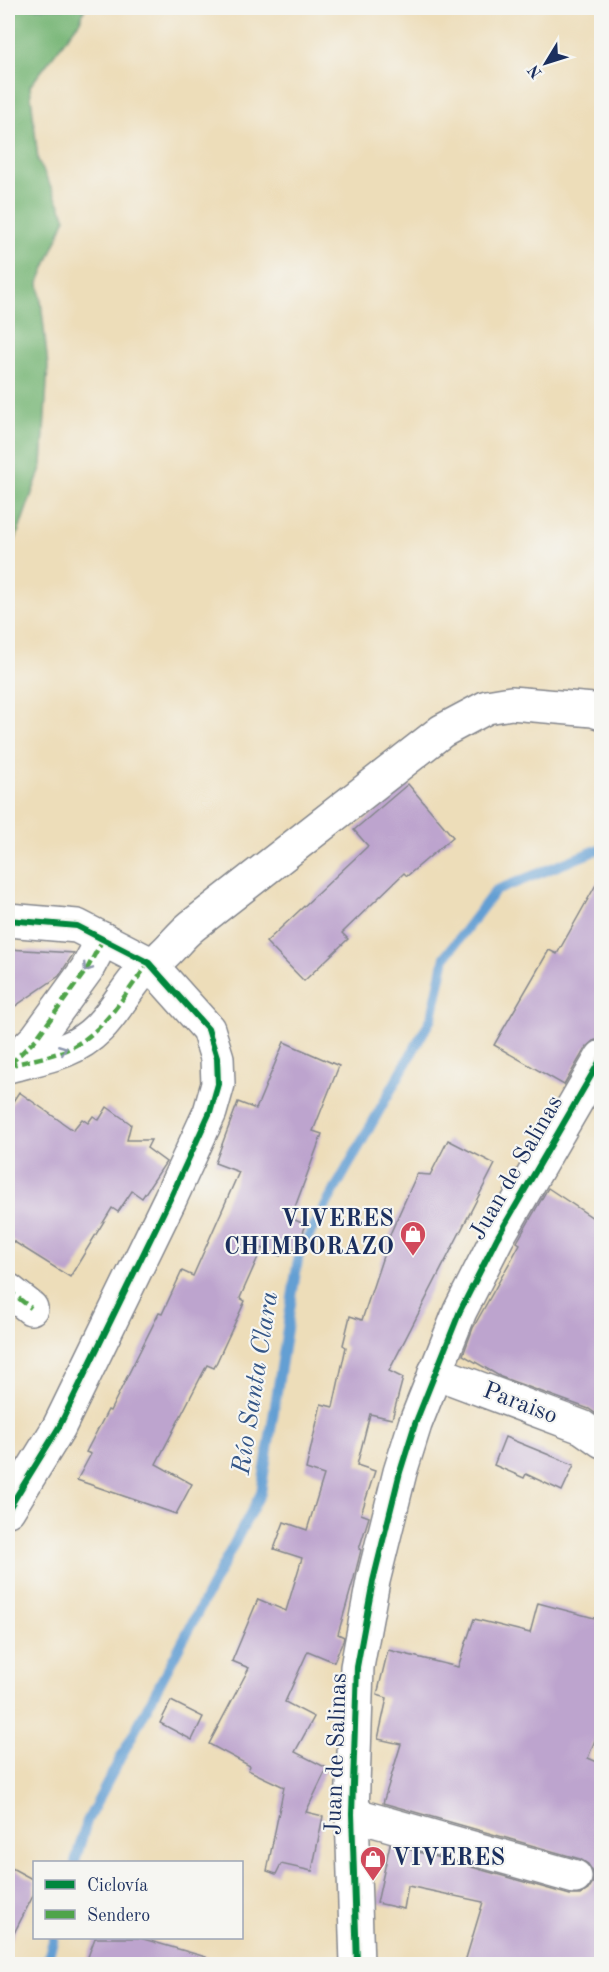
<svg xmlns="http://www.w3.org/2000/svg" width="609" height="1972" viewBox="0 0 609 1972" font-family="'Old Standard TT',serif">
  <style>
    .forest { fill: #76b575; stroke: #48726a; stroke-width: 1.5 }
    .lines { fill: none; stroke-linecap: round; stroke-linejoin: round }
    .stream { stroke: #639fd3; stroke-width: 10 }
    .building { fill: #bda4ce }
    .minor-casing { stroke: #84868c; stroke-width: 36 }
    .tertiary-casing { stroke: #84868c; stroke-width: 36 }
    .minor { stroke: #fff; stroke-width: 33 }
    .tertiary { stroke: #fff; stroke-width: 33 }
    .quiet { stroke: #4fa44a; stroke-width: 4.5; stroke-dasharray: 9 4.5; stroke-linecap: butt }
    .cycleway-casing { stroke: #f6f6f2; stroke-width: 10 }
    .cycleway { stroke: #00873e; stroke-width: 6 }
    .oneway { stroke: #8d97ae }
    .labels { text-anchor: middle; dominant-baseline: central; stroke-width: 4.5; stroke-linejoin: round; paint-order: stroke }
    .street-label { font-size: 24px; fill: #1b2f5e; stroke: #f6f6f2 }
    .poi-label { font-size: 24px; font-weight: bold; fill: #1b2f5e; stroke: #f6f6f2; text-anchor: end }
    .water-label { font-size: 26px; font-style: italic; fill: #345687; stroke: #f6f6f2 }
  </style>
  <rect width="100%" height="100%" fill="#f6f6f2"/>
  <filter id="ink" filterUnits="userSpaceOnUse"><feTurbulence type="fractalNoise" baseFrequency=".0167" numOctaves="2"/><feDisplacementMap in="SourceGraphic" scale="12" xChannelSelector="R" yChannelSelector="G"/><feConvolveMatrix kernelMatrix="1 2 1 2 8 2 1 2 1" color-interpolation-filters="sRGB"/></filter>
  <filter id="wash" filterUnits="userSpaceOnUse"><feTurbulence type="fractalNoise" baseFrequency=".008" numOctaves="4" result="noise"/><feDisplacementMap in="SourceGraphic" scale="24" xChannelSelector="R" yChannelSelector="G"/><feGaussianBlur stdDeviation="1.35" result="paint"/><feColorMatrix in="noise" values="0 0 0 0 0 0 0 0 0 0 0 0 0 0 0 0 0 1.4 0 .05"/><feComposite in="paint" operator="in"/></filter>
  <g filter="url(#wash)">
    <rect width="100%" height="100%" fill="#edddb9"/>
    <!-- forest -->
    <path class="forest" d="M 8,8 L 85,8 L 80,21 L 30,86 L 38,160 L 66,218 L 39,282 L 48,366 L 42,465 L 8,561 Z"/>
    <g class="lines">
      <!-- stream -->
      <g class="stream">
        <path d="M 75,1862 L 87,1821 L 261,1493 L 299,1253 L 432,1017 L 445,957 L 495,891 L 602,848"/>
        <path d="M 46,1964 L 54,1938"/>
      </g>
    </g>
    <g id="blocks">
      <!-- building -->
      <g class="building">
        <path d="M 408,784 L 453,837 L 407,876 L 404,873 L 342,933 L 348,939 L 304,981 L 266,942 L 368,846 L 354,830 Z"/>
        <path d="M 602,874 L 602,1038 L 593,1041 L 586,1047 L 564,1085 L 494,1045 L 549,950 L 557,954 Z"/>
        <path d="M 8,949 L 74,953 L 59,976 L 8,1011 Z"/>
        <path d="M 284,1042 L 339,1066 L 313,1131 L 322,1134 L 291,1218 L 306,1225 L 295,1251 L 284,1246 L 280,1256 L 262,1248 L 240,1298 L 245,1301 L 214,1368 L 207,1365 L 156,1464 L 192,1484 L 176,1514 L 77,1480 L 91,1454 L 86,1452 L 108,1410 L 110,1411 L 159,1313 L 162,1314 L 182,1271 L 193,1276 L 239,1172 L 215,1163 L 238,1102 L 256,1109 Z"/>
        <path d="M 19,1092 L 73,1130 L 82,1119 L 88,1123 L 93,1116 L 99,1120 L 107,1107 L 131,1124 L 127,1140 L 151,1140 L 147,1148 L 166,1162 L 142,1198 L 132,1191 L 118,1212 L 112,1208 L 70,1277 L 8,1238 L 8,1109 Z"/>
        <path d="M 448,1140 L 495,1164 L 389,1371 L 403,1378 L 392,1419 L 370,1414 L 357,1465 L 375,1471 L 361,1514 L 369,1517 L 359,1549 L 361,1550 L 354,1578 L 338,1634 L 344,1637 L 343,1641 L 334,1662 L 308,1651 L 285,1702 L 314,1717 L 295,1752 L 327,1768 L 306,1812 L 323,1816 L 312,1871 L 281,1864 L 276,1874 L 267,1871 L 284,1787 L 248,1770 L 250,1766 L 209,1744 L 249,1668 L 232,1661 L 258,1599 L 286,1611 L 302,1558 L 274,1549 L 284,1522 L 307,1530 L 324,1475 L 306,1469 L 321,1404 L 333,1407 L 346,1347 L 343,1345 L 350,1316 L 362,1320 L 391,1232 L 417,1174 L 430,1175 Z"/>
        <path d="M 548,1188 L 602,1224 L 602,1418 L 589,1409 L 501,1377 L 463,1355 L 473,1328 L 520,1244 L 517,1242 Z"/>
        <path d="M 505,1437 L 574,1465 L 562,1491 L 526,1474 L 524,1478 L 494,1465 Z"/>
        <path d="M 538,1603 L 602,1620 L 602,1722 L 588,1758 L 602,1764 L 602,1938 L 593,1965 L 464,1965 L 483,1902 L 408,1886 L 404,1909 L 377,1903 L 390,1844 L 570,1895 L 580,1895 L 588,1890 L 593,1882 L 593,1872 L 588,1864 L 580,1859 L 383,1803 L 401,1744 L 378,1739 L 387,1698 L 377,1695 L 388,1650 L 458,1667 L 474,1619 L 530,1633 Z"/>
        <path d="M 171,1701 L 203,1717 L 192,1740 L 160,1723 Z"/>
        <path d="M 8,1866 L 34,1880 L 34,1894 L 8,1945 Z"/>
        <path d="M 95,1938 L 140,1938 L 206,1957 L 205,1965 L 85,1965 Z"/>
      </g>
    </g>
  </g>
  <g filter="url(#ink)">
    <use href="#blocks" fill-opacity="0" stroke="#84868c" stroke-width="1.5"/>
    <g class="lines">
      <!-- minor casing -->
      <g class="minor-casing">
        <g id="minor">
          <path d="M 8,920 L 77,926 L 149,963 L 208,1029 L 217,1058 L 218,1084 L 210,1112 L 170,1199 L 59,1427 L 8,1510"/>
          <path d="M 9,1065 L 36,1039 L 87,969 L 103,939"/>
          <path d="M 8,1066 C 26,1061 47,1057 65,1050 C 109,1033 118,995 148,965 C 152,961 159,960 163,955 C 173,946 181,935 192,926 L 442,731 L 487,707 L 511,703 L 593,710 L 602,713"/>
          <path d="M 8,1290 L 31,1308"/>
          <path d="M 435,1372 L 582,1427 L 602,1441"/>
          <path d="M 352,1814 L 575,1877"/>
        </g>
      </g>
      <!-- tertiary casing -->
      <g class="tertiary-casing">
        <path id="tertiary" d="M 357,1964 L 352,1814 L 357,1667 L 373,1581 L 400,1472 L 415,1424 L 460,1311 L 497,1238 L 602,1057"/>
      </g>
      <!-- minor -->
      <use href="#minor" class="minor"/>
      <!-- tertiary -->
      <use href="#tertiary" class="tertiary"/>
      <!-- quiet -->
      <g class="quiet">
        <path d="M 10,1064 L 36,1039 L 87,969 L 103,939"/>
        <path d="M 8,1066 C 27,1061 48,1057 66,1050 C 105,1033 124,994 149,963"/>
        <path d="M 8,1290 L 31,1308"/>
      </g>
      <!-- cycleway casing -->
      <g class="cycleway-casing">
        <g id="cycleway">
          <path d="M 8,920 L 77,926 L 149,963 L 208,1029 L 217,1058 L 218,1084 L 210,1112 L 170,1199 L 59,1427 L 8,1510"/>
          <path d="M 357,1964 L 352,1814 L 357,1667 L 373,1581 L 400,1472 L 415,1424 L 460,1311 L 497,1238 L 602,1057"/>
        </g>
      </g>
      <!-- cycleway -->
      <use href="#cycleway" class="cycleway"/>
    </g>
    <!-- one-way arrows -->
    <defs><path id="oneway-chevron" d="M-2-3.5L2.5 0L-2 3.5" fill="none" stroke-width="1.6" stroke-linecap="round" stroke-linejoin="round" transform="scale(1.5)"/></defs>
    <g class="oneway">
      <use href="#oneway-chevron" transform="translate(87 968) rotate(123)"/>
      <use href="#oneway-chevron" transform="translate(63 1049) rotate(-22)"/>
    </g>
  </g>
  <!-- icons -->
  <defs>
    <g id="shop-pin" transform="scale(1.35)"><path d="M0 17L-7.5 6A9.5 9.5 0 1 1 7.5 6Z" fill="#d1495b" stroke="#f6f6f2"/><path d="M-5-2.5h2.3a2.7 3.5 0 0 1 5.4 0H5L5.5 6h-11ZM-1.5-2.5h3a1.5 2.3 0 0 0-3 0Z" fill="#fff"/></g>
  </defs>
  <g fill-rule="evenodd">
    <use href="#shop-pin" x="413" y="1234"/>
    <use href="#shop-pin" x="373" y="1859"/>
  </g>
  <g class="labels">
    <!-- street labels -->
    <g class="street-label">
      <text transform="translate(517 1168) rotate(-60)">Juan de Salinas</text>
      <text transform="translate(520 1404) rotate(21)">Paraiso</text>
      <text transform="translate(337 1754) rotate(-88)">Juan de Salinas</text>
    </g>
    <!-- poi labels -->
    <g class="poi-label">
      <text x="394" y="1220">VIVERES<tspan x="394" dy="28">CHIMBORAZO</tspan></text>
      <text x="392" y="1859" text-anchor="start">VIVERES</text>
    </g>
    <!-- water labels -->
    <g class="water-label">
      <text transform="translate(256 1383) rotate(-81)">Río Santa Clara</text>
    </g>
  </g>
  <!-- margin -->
  <rect width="609" height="1972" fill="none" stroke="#f6f6f2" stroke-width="30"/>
  <!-- legend -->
  <rect x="33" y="1861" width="210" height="78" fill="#f6f6f2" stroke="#9ea6b7" stroke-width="1.5"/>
  <rect x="45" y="1880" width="30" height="9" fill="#00873e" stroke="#9ea6b7" stroke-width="1.5"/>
  <text x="87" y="1891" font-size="18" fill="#1b2f5e">Ciclovía</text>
  <rect x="45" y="1910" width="30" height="9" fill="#4fa44a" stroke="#9ea6b7" stroke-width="1.5"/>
  <text x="87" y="1921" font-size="18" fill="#1b2f5e">Sendero</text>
  <!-- north arrow -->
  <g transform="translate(546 63) rotate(232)" stroke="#f6f6f2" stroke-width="4.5" paint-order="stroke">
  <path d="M0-4.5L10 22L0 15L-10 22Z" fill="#1b2f5e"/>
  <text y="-9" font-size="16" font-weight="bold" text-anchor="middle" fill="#1b2f5e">N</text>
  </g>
</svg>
